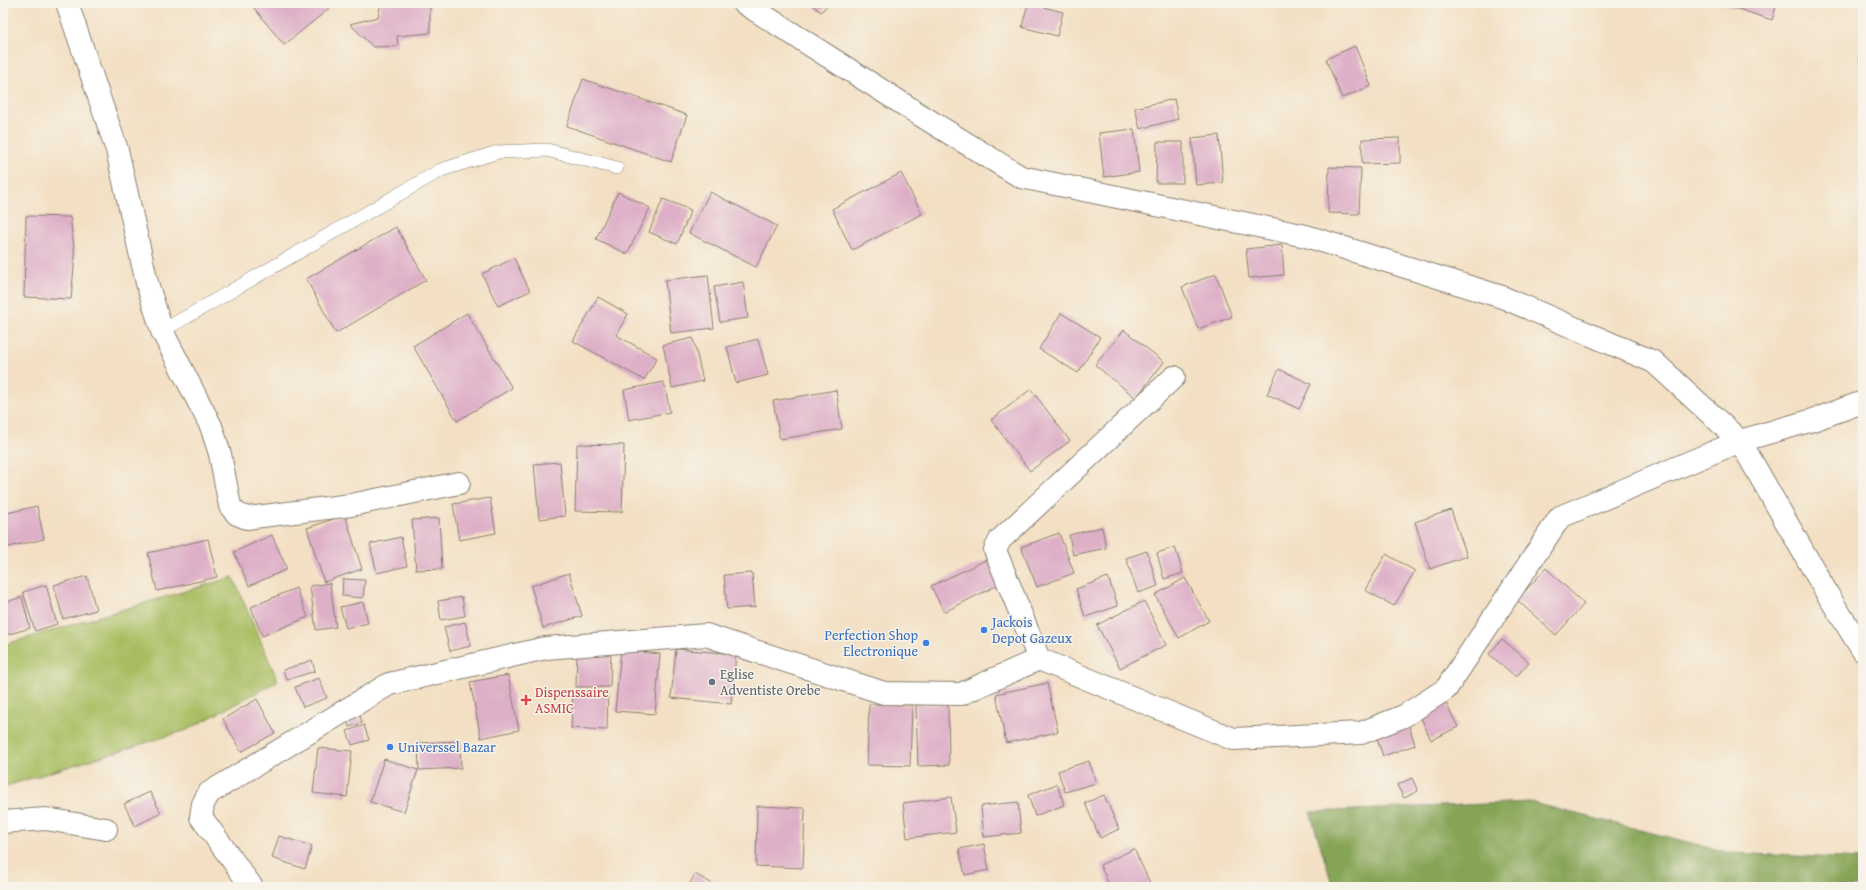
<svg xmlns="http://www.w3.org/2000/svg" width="1866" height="890" viewBox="0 0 1866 890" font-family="'Gentium Book Plus',serif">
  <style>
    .green { fill: #a8bd61; stroke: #626c3e }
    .forest { fill: #86a457; stroke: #51603a }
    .building { fill: #deb0c8 }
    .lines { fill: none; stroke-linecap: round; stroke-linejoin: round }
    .service-casing { stroke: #887e70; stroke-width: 14 }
    .minor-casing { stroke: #887e70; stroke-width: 24 }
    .tertiary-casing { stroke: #887e70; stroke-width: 24 }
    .service { stroke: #fff; stroke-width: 13 }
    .minor { stroke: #fff; stroke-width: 22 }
    .tertiary { stroke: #fff; stroke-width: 22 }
    .shop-dot { fill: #3f7fe0; stroke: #f7f3e8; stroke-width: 1.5 }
    .worship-dot { fill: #6b7280; stroke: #f7f3e8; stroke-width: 1.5 }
    .health-dot { fill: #e0444e; stroke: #f7f3e8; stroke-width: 1.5 }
    .labels { text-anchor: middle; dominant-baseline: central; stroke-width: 3; stroke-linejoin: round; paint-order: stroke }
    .shop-label { font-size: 14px; fill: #366cbe; stroke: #f7f3e8; text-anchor: start }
    .worship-label { font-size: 14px; fill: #5b616d; stroke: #f7f3e8; text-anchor: start }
    .health-label { font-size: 14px; fill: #be3a42; stroke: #f7f3e8; text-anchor: start }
  </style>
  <rect width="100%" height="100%" fill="#f7f3e8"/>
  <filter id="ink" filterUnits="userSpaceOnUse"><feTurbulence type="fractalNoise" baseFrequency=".025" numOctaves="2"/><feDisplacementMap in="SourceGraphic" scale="8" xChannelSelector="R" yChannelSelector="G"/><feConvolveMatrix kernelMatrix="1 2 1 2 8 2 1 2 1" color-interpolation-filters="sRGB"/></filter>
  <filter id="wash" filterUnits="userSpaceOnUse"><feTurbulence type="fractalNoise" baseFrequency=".012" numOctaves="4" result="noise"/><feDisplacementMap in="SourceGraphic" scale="16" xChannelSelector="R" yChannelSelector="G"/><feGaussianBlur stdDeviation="0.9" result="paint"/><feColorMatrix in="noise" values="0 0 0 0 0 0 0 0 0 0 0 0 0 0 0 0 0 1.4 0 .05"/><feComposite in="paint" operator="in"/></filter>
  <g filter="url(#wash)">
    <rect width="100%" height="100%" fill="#f3e0c4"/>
    <!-- green -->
    <path class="green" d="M 233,577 L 278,681 L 187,730 L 3,787 L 3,645 Z"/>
    <!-- forest -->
    <path class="forest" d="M 1530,802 L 1731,853 L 1863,859 L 1863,887 L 1333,887 L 1310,812 Z"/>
    <g id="blocks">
      <!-- building -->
      <g class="building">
        <path d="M 250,3 L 328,3 L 331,7 L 284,45 Z"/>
        <path d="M 381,3 L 430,3 L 430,33 L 397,36 L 398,46 L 373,47 L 350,24 L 378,17 Z"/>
        <path d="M 809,3 L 829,3 L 821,12 Z"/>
        <path d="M 1028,3 L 1063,12 L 1057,36 L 1022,27 Z"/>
        <path d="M 1727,3 L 1777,3 L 1772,20 L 1726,5 Z"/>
        <rect x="1860" y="22" width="3" height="42"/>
        <path d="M 1355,46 L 1371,86 L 1342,98 L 1326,59 Z"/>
        <path d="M 583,79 L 687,115 L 671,162 L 567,126 Z"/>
        <path d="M 1174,99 L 1178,119 L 1140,129 L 1135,108 Z"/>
        <path d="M 1134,129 L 1139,172 L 1104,177 L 1099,133 Z"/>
        <path d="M 1219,135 L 1223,183 L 1196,185 L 1192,138 Z"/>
        <path d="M 1400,138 L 1400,163 L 1362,164 L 1362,139 Z"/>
        <path d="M 1157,142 L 1183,142 L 1183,183 L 1156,183 Z"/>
        <path d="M 1329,167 L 1361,168 L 1359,214 L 1328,213 Z"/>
        <path d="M 901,173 L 922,214 L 852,250 L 832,209 Z"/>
        <path d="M 618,192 L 650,208 L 627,254 L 596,239 Z"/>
        <path d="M 710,192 L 777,226 L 756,267 L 689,233 Z"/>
        <path d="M 663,199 L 691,210 L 677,244 L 649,232 Z"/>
        <path d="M 26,216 L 70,217 L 75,256 L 71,299 L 24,297 Z"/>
        <path d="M 396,227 L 426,280 L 336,333 L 306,279 Z"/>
        <path d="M 1282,245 L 1284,275 L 1249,278 L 1246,249 Z"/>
        <path d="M 514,258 L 530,291 L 498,306 L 482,274 Z"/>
        <path d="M 1216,274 L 1232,317 L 1198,329 L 1182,287 Z"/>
        <path d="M 708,275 L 714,328 L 671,333 L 665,280 Z"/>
        <path d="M 743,282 L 748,318 L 720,322 L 714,287 Z"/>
        <path d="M 598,297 L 628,314 L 616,335 L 657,358 L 644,380 L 573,341 Z"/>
        <path d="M 467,313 L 512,388 L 457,421 L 413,346 Z"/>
        <path d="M 1061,313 L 1100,337 L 1078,373 L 1039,349 Z"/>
        <path d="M 1124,330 L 1164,362 L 1136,398 L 1095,365 Z"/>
        <path d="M 693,338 L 703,381 L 672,388 L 663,345 Z"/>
        <path d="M 758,339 L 768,375 L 736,383 L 727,347 Z"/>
        <path d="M 1279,369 L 1311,384 L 1299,409 L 1267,394 Z"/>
        <path d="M 664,382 L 670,412 L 629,420 L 624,390 Z"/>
        <path d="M 1031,389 L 1070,441 L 1030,471 L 991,420 Z"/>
        <path d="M 836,390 L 842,429 L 780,439 L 773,401 Z"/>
        <path d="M 577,444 L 624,445 L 622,512 L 575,511 Z"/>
        <path d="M 560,462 L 565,516 L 539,519 L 534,464 Z"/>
        <path d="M 490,498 L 496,533 L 459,540 L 453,504 Z"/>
        <path d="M 37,506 L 44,539 L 4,548 L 3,514 Z"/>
        <path d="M 1451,510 L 1467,556 L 1430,569 L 1415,522 Z"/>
        <path d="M 345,515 L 362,569 L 324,582 L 307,528 Z"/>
        <path d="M 439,518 L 442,569 L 416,570 L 412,520 Z"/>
        <path d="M 1102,527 L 1106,548 L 1073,555 L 1069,535 Z"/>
        <path d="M 1059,533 L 1074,573 L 1037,587 L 1021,547 Z"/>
        <path d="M 272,535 L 287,569 L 249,586 L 234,552 Z"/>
        <path d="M 401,537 L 407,566 L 377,573 L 370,544 Z"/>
        <path d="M 208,539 L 217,577 L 157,591 L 148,553 Z"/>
        <path d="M 1175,547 L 1183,573 L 1164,579 L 1157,553 Z"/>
        <path d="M 1147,551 L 1158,586 L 1138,593 L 1126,558 Z"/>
        <path d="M 1386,554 L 1415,571 L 1394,606 L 1365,590 Z"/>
        <path d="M 988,559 L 1000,584 L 944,612 L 931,586 Z"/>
        <path d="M 1546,568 L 1584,604 L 1556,635 L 1517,600 Z"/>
        <path d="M 569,573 L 582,616 L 543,628 L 531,586 Z"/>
        <path d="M 752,573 L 755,607 L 727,609 L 724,575 Z"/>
        <path d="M 87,576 L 96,610 L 63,619 L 54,585 Z"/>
        <path d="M 1108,577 L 1118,606 L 1085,617 L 1076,589 Z"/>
        <path d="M 1185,578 L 1209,621 L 1179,638 L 1155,595 Z"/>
        <path d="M 343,579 L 365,580 L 363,598 L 342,596 Z"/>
        <path d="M 330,583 L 336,627 L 316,630 L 310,586 Z"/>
        <path d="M 46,585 L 57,624 L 35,631 L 23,592 Z"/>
        <path d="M 296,588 L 308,617 L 262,636 L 251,607 Z"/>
        <path d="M 22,597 L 30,628 L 3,636 L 3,603 Z"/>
        <path d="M 462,597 L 465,616 L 441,620 L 438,601 Z"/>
        <path d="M 1144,601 L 1166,645 L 1120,668 L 1097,625 Z"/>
        <path d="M 363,602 L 368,623 L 346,628 L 340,607 Z"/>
        <path d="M 465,622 L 471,646 L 450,651 L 444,627 Z"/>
        <path d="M 1502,639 L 1529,662 L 1516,677 L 1489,654 Z"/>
        <path d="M 577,648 L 611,649 L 610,687 L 576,687 Z"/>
        <path d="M 676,649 L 736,654 L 731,704 L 671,698 Z"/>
        <path d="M 621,650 L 660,654 L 655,714 L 615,711 Z"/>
        <path d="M 312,660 L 315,671 L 287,680 L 283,670 Z"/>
        <path d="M 508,675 L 519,730 L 481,738 L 470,682 Z"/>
        <path d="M 319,678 L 327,698 L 303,707 L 295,687 Z"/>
        <path d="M 1047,683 L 1058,732 L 1006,743 L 996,694 Z"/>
        <path d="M 573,693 L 608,694 L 607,730 L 571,728 Z"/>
        <path d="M 257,699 L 275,733 L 241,752 L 223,719 Z"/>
        <path d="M 1446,703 L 1458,727 L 1431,740 L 1420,716 Z"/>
        <path d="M 869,704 L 912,705 L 910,766 L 867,765 Z"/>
        <path d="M 948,704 L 949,765 L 918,766 L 916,705 Z"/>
        <path d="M 358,708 L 362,723 L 349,727 L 345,712 Z"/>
        <path d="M 1408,722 L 1415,745 L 1383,756 L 1375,733 Z"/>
        <path d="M 364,725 L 369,740 L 352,745 L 347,731 Z"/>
        <path d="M 460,741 L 461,768 L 419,770 L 418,743 Z"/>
        <path d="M 318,748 L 352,751 L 347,797 L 313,793 Z"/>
        <path d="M 384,759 L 418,770 L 404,812 L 370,802 Z"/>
        <path d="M 1089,761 L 1096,783 L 1065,792 L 1058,771 Z"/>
        <path d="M 1412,778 L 1418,791 L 1404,798 L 1397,785 Z"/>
        <path d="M 1057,784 L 1064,805 L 1035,816 L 1028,795 Z"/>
        <path d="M 150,792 L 161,813 L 135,826 L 124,804 Z"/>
        <path d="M 1104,795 L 1119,829 L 1100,838 L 1085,803 Z"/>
        <path d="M 951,797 L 956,832 L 907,838 L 903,803 Z"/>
        <path d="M 1018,802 L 1021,833 L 984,837 L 981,806 Z"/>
        <path d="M 757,806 L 805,808 L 803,868 L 756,866 Z"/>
        <path d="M 279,836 L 312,846 L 305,869 L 272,858 Z"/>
        <path d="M 984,844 L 989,870 L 965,875 L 959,849 Z"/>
        <path d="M 1134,849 L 1150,883 L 1142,887 L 1110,887 L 1100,865 Z"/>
        <path d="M 695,874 L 718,887 L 688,887 Z"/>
      </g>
    </g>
  </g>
  <g filter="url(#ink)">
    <use href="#blocks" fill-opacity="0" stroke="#887e70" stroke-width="1"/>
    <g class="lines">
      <!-- service casing -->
      <g class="service-casing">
        <path id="service" d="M 162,331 L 441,170 L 498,152 L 547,150 L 617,168"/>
      </g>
      <!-- minor casing -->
      <g class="minor-casing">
        <g id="minor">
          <path d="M 67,3 L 117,150 L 147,283 L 162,331 L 211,426 L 220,454 L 230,506 L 237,514 L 247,518 L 351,505 L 459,483"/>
          <path d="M 1039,659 L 995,550 L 1000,540 L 1174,377"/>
          <path d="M 3,822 L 46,819 L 106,829"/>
          <path d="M 252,887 L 201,817 L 203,804 L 209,793 L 389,684 L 546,648 L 706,635 L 884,693 L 961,694 L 1039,659 L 1233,739 L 1361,733 L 1404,716 L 1446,689 L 1560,517 L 1740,441 L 1813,420 L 1863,402"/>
        </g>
      </g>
      <!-- tertiary casing -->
      <g class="tertiary-casing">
        <path id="tertiary" d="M 744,3 L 925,118 L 1021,177 L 1306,236 L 1502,297 L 1654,362 L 1740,441 L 1828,595 L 1863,651"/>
      </g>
      <!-- service -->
      <use href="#service" class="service"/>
      <!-- minor -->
      <use href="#minor" class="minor"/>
      <!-- tertiary -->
      <use href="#tertiary" class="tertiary"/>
    </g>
  </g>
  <!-- markers -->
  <g class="shop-dot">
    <circle cx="984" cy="630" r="4"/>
    <circle cx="926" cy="643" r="4"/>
    <circle cx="390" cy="747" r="4"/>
  </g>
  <circle class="worship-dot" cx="712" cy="682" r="4"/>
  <path class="health-dot" d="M524 694h4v4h4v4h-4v4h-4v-4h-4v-4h4z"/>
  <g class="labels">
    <!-- shop labels -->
    <g class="shop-label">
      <text x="992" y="622">Jackois<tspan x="992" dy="16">Depot Gazeux</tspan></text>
      <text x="918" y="635" text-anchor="end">Perfection Shop<tspan x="918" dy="16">Electronique</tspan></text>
      <text x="398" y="747">Universsel Bazar</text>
    </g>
    <!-- worship labels -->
    <g class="worship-label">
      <text x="720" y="674">Eglise<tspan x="720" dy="16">Adventiste Orebe</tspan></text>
    </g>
    <!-- health labels -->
    <g class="health-label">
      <text x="535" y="692">Dispenssaire<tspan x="535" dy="16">ASMIC</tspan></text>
    </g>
  </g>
  <!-- margin -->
  <rect width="1866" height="890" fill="none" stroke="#f7f3e8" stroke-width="16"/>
</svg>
